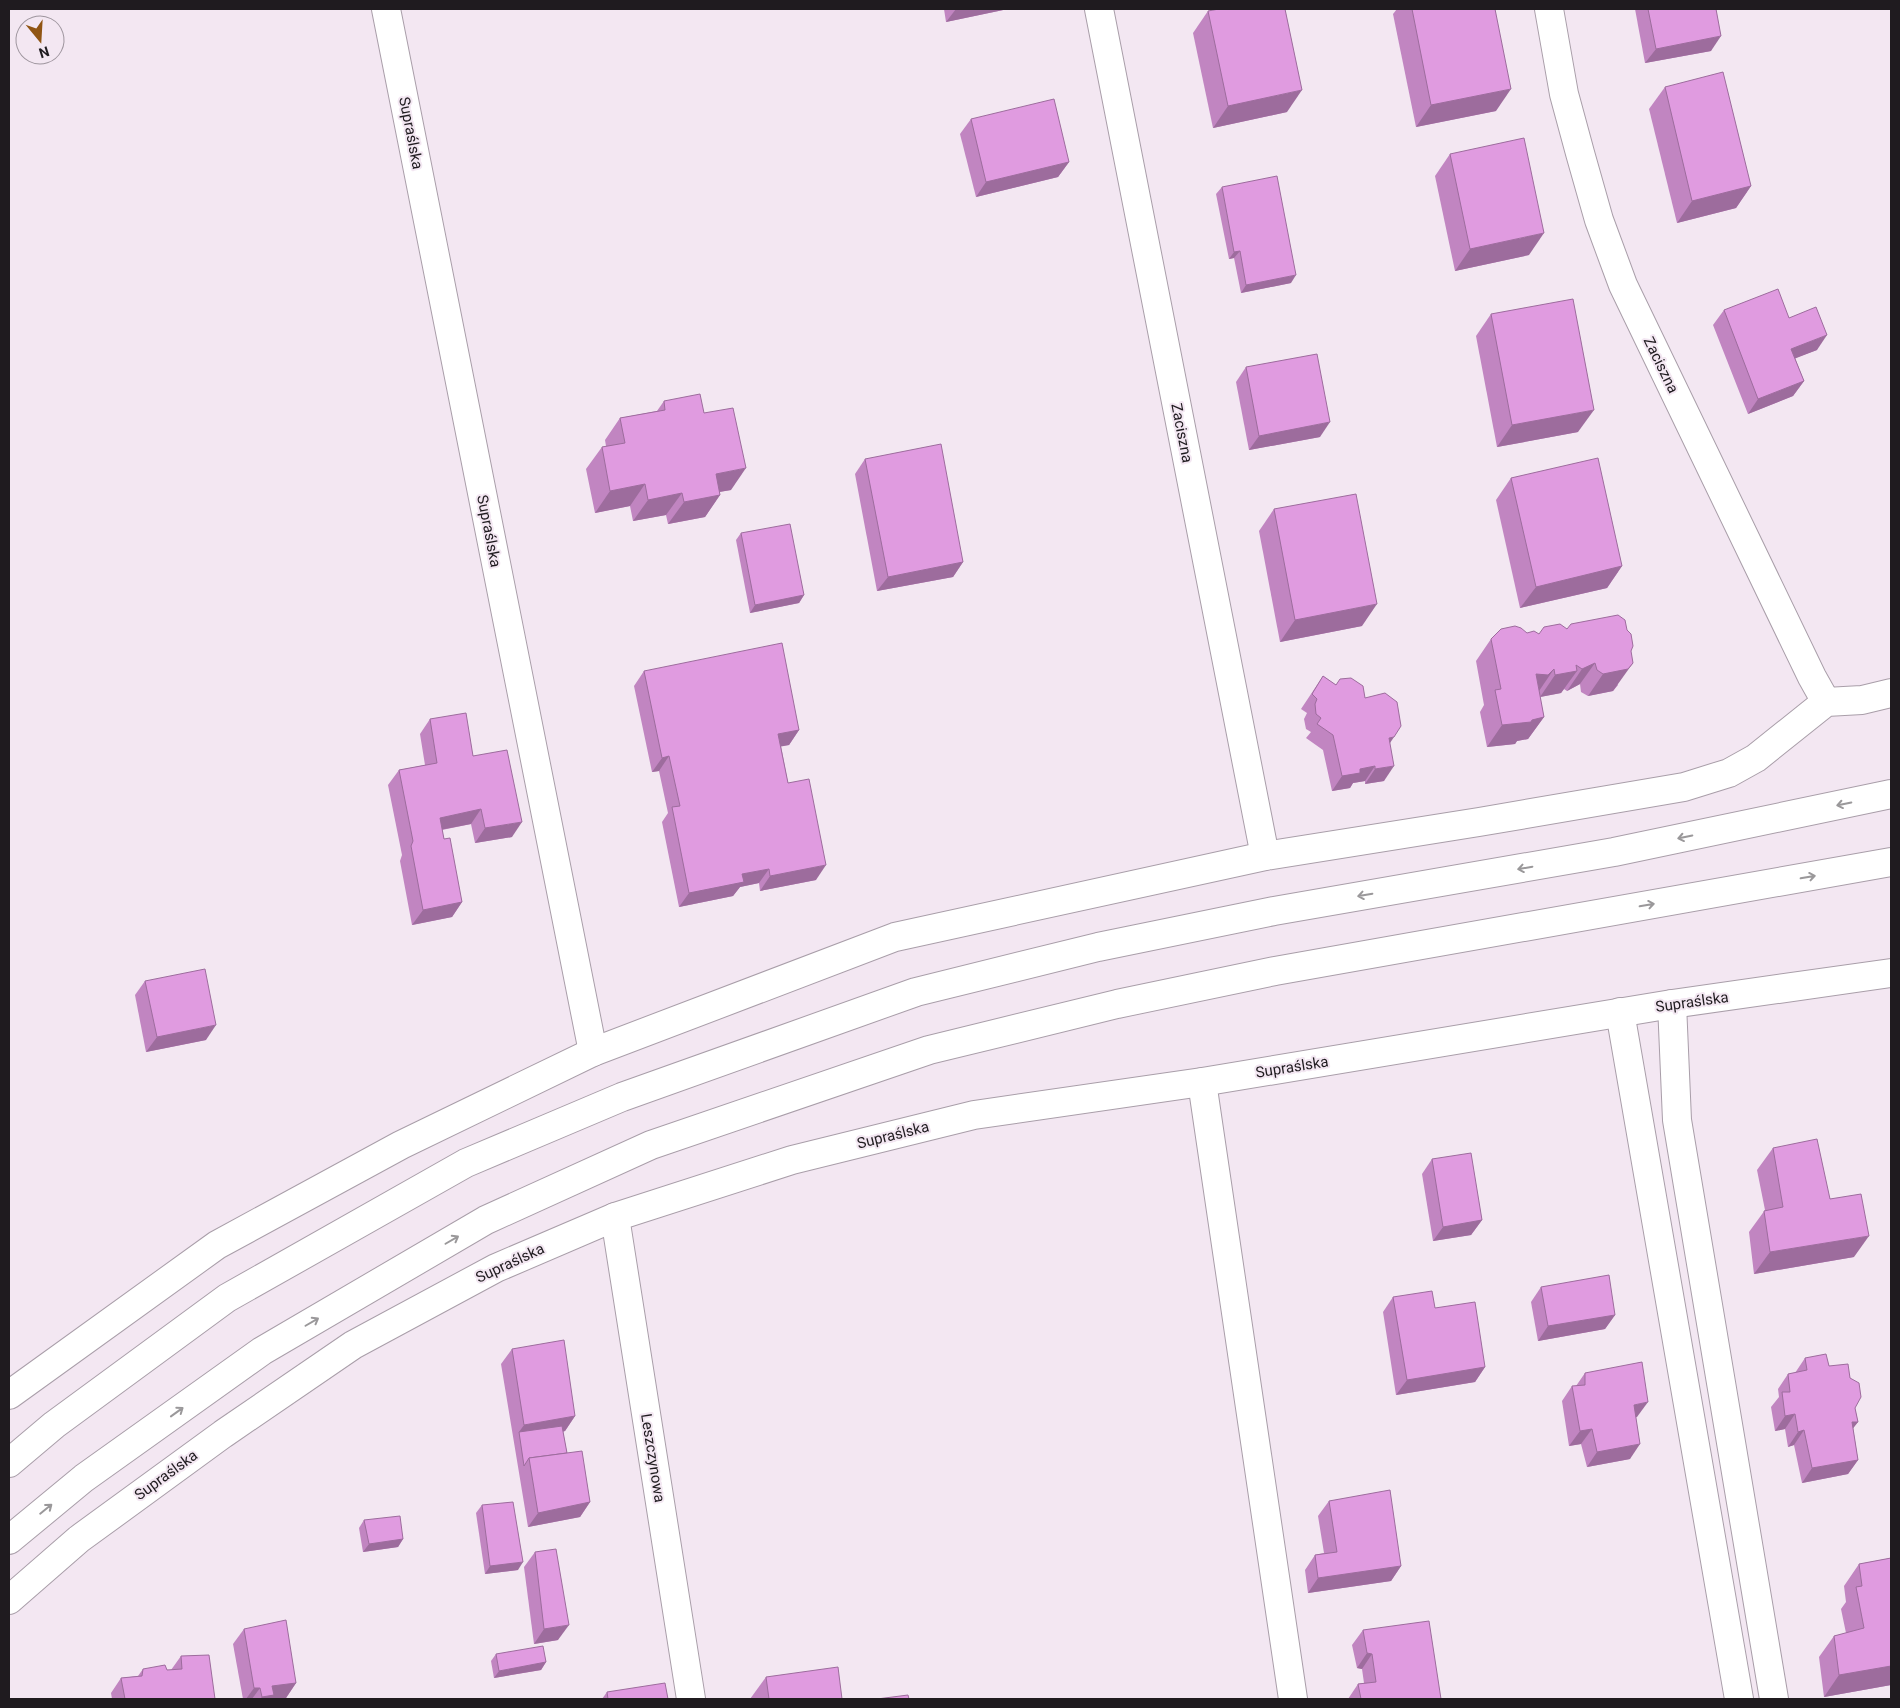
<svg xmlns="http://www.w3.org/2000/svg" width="1900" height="1708" viewBox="0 0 1900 1708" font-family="Roboto,sans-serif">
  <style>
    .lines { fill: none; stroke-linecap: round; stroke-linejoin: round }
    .minor-casing { stroke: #a99ea9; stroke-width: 30 }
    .major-casing { stroke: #a99ea9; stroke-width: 30 }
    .minor { stroke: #fff; stroke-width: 28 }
    .major { stroke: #fff; stroke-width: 28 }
    .wall { fill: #c185c1 }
    .shaded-wall { fill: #9d6c9d }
    .building { fill: #e09be0; stroke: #9d6c9d }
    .oneway { stroke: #9a989a }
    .labels { text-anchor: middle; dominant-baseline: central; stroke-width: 4; stroke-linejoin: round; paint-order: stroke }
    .street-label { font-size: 15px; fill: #1f1b1f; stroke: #f3e7f2 }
  </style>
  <rect width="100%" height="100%" fill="#f3e7f2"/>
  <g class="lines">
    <!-- minor casing -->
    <g class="minor-casing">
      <g id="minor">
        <path d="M 386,9 L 593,1052"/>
        <path d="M 1099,9 L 1265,856"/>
        <path d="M 1549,9 L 1564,94 L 1580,153 L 1599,220 L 1623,285 L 1812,677 L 1826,702"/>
        <path d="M 1672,1004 L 1677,1120 L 1774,1699"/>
        <path d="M 1620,1012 L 1739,1699"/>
        <path d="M 1202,1082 L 1293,1699"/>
        <path d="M 615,1217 L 691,1699"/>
        <path d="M 9,1395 L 217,1245 L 401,1145 L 593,1052 L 895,937 L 1265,856 L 1479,822 L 1684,787 L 1729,773 L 1756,758 L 1826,702 L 1862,700 L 1891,693"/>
        <path d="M 9,1600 L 79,1539 L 223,1434 L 353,1345 L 496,1268 L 615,1217 L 792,1160 L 974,1115 L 1202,1082 L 1672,1004 L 1891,973"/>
      </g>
    </g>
    <!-- major casing -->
    <g class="major-casing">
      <g id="major">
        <path d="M 9,1463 L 54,1425 L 227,1298 L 466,1163 L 622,1097 L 916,992 L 1098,947 L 1274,911 L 1614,852 L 1891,794"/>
        <path d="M 9,1540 L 84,1478 L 262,1351 L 486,1220 L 651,1145 L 929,1050 L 1117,1004 L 1275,971 L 1891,862"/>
      </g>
    </g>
    <!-- minor -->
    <use href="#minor" class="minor"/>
    <!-- major -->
    <use href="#major" class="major"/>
  </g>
  <!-- wall -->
  <g class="wall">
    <path d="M 944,9 L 1008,9 L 946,22 Z"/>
    <path d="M 1397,9 L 1495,9 L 1496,111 L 1416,127 L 1393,14 Z"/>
    <path d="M 1635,9 L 1716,9 L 1711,51 L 1645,63 Z"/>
    <path d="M 1208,11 L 1287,112 L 1213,128 L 1193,33 Z"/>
    <path d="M 1665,87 L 1751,186 L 1736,208 L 1677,223 L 1649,109 Z"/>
    <path d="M 971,119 L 1069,162 L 1058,177 L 976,197 L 960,134 Z"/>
    <path d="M 1450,154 L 1529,255 L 1455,271 L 1435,176 Z"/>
    <path d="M 1222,187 L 1291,283 L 1241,293 L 1234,258 L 1229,259 L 1216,194 Z"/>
    <path d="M 1724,310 L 1789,318 L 1817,350 L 1795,358 L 1804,381 L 1793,396 L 1748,414 L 1713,325 Z"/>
    <path d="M 1491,314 L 1578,432 L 1497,447 L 1476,336 Z"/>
    <path d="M 1246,367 L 1320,437 L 1249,450 L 1236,382 Z"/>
    <path d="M 664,401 L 704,413 L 731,490 L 719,492 L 720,495 L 705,517 L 668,524 L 666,515 L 633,521 L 630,506 L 595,513 L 586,469 L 602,447 L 606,446 L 605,440 L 620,418 L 657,411 Z"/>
    <path d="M 865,459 L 963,562 L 953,577 L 877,591 L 855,474 Z"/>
    <path d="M 1511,478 L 1622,566 L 1607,588 L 1520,608 L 1496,500 Z"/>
    <path d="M 1274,509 L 1362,626 L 1280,642 L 1259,531 Z"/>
    <path d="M 741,533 L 804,595 L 799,603 L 750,613 L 736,540 Z"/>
    <path d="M 1560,624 L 1618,685 L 1613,691 L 1588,696 L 1581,692 L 1580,684 L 1567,691 L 1564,689 L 1561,693 L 1540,697 L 1544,717 L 1528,739 L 1517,741 L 1515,744 L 1487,747 L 1480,712 L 1484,705 L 1476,661 L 1491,639 L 1539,634 Z"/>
    <path d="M 644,671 L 799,730 L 789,745 L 781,746 L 788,783 L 816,880 L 760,891 L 759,883 L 740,887 L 733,896 L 679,907 L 662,822 L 668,813 L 659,771 L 652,772 L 634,686 Z"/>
    <path d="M 1323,676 L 1336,685 L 1365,698 L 1390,744 L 1384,781 L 1365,784 L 1365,781 L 1353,783 L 1350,788 L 1332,791 L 1323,750 L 1306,738 L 1311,732 L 1306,729 L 1304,719 L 1307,713 L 1301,709 Z"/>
    <path d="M 430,719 L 473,756 L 512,837 L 475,843 L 471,824 L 442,830 L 444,839 L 462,902 L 452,917 L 412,925 L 400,861 L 402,855 L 388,785 L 399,770 L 425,765 L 420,734 Z"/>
    <path d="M 145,981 L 206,1040 L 146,1052 L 135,995 Z"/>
    <path d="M 1773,1148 L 1830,1199 L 1854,1257 L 1754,1274 L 1749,1232 L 1765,1210 L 1757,1170 Z"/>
    <path d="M 1432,1159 L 1482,1220 L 1471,1235 L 1433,1241 L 1422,1174 Z"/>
    <path d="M 1541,1287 L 1615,1315 L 1605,1329 L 1538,1341 L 1531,1302 Z"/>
    <path d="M 1393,1297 L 1435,1308 L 1485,1367 L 1475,1382 L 1396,1395 L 1383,1312 Z"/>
    <path d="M 512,1349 L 575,1416 L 565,1431 L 563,1432 L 567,1453 L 590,1502 L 580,1517 L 528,1527 L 501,1364 Z"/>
    <path d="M 1805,1358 L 1829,1366 L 1855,1408 L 1858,1422 L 1853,1428 L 1858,1460 L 1848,1474 L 1802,1483 L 1794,1445 L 1788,1447 L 1785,1429 L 1775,1431 L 1771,1407 L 1779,1397 L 1778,1389 L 1788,1374 L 1795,1373 Z"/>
    <path d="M 1585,1373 L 1637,1417 L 1636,1417 L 1630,1459 L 1587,1467 L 1581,1444 L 1569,1446 L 1562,1401 L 1572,1386 L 1576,1386 Z"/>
    <path d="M 1329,1501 L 1401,1566 L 1391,1581 L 1308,1593 L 1305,1570 L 1315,1555 L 1324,1553 L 1318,1516 Z"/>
    <path d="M 482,1505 L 518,1570 L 485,1574 L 476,1513 Z"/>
    <path d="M 364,1520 L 403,1539 L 398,1547 L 363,1552 L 359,1528 Z"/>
    <path d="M 535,1552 L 558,1640 L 534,1644 L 524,1567 Z"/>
    <path d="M 1891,1558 L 1891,1685 L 1824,1697 L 1819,1657 L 1834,1636 L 1846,1633 L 1841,1609 L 1846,1602 L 1844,1586 L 1859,1564 Z"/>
    <path d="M 244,1629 L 296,1683 L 286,1698 L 275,1699 L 243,1699 L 233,1644 Z"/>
    <path d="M 1363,1630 L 1441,1699 L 1348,1699 L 1358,1684 L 1364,1683 L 1362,1669 L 1357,1668 L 1352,1645 Z"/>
    <path d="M 496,1654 L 546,1662 L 541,1670 L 494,1678 L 491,1661 Z"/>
    <path d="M 181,1656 L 215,1699 L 112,1699 L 111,1693 L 121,1678 L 138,1676 L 143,1669 L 171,1670 Z"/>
    <path d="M 766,1677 L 842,1699 L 750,1699 Z"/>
    <path d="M 607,1692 L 668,1699 L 602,1699 Z"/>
  </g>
  <!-- shaded-wall -->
  <g class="shaded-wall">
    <path d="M 956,9 L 1008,9 L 946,22 Z"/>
    <path d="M 1721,36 L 1711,51 L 1645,63 L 1656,49 Z"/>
    <path d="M 1511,89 L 1496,111 L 1416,127 L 1431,105 Z"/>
    <path d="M 1302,90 L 1287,112 L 1213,128 L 1228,106 Z"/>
    <path d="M 1069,162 L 1058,177 L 976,197 L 986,182 Z"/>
    <path d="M 1751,186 L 1736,208 L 1677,223 L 1692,201 Z"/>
    <path d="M 1544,233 L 1529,255 L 1455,271 L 1470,249 Z"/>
    <path d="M 1240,251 L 1234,258 L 1229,259 L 1234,252 Z"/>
    <path d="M 1296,275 L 1291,283 L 1241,293 L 1246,285 Z"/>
    <path d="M 1827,335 L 1817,350 L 1781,364 L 1791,349 Z"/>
    <path d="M 1804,381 L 1793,396 L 1748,414 L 1758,399 Z"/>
    <path d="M 1594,410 L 1578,432 L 1497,447 L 1512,425 Z"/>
    <path d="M 1330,422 L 1320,437 L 1249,450 L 1259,436 Z"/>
    <path d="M 746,468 L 731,490 L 701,495 L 716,474 Z"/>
    <path d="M 645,484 L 630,506 L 595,513 L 610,491 Z"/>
    <path d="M 682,493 L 666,515 L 633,521 L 648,500 Z"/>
    <path d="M 720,495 L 705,517 L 668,524 L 684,502 Z"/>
    <path d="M 963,562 L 953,577 L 877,591 L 888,577 Z"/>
    <path d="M 1622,566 L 1607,588 L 1520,608 L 1536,587 Z"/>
    <path d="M 804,595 L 799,603 L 750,613 L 755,605 Z"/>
    <path d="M 1377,604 L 1362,626 L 1280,642 L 1295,620 Z"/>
    <path d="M 1595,663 L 1580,684 L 1567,691 L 1582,669 Z"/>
    <path d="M 1633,663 L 1613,691 L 1588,696 L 1603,674 Z"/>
    <path d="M 1554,669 L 1539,691 L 1536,674 Z"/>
    <path d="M 1577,671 L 1561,693 L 1540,697 L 1555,675 Z"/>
    <path d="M 1544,717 L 1528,739 L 1517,741 L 1515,744 L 1487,747 L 1502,725 Z"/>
    <path d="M 799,730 L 789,745 L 768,749 L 778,734 Z"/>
    <path d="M 1394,737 L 1384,752 L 1389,738 Z"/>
    <path d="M 669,756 L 659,771 L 652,772 L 662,758 Z"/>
    <path d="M 1375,766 L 1365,781 L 1353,783 L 1350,788 L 1332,791 L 1342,776 L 1360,769 Z"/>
    <path d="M 1394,766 L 1384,781 L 1365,784 L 1375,769 Z"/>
    <path d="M 481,809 L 471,824 L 429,832 L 440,818 Z"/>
    <path d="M 522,822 L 512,837 L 475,843 L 485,828 Z"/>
    <path d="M 826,865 L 816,880 L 760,891 L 770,876 Z"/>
    <path d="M 769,869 L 759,883 L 740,887 L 733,896 L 679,907 L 689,893 L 742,874 Z"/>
    <path d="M 462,902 L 452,917 L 412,925 L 423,910 Z"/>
    <path d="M 216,1025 L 206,1040 L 146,1052 L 157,1037 Z"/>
    <path d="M 1482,1220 L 1471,1235 L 1433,1241 L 1443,1227 Z"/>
    <path d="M 1869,1236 L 1854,1257 L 1754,1274 L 1770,1252 Z"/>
    <path d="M 1615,1315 L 1605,1329 L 1538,1341 L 1548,1326 Z"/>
    <path d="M 1485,1367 L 1475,1382 L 1396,1395 L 1407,1380 Z"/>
    <path d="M 1648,1402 L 1637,1417 L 1624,1420 L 1634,1405 Z"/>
    <path d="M 1795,1414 L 1785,1429 L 1775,1431 L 1785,1416 Z"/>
    <path d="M 575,1416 L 565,1431 L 520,1439 L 519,1432 L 524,1425 Z"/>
    <path d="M 1852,1422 L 1858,1422 L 1847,1436 Z"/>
    <path d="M 1592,1429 L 1581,1444 L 1569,1446 L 1580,1431 Z"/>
    <path d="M 1804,1430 L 1794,1445 L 1788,1447 L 1798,1432 Z"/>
    <path d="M 1640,1444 L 1630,1459 L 1587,1467 L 1597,1452 Z"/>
    <path d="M 1858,1460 L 1848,1474 L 1802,1483 L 1812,1468 Z"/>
    <path d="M 590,1502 L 580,1517 L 528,1527 L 538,1513 Z"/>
    <path d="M 403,1539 L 398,1547 L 363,1552 L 369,1544 Z"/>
    <path d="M 523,1562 L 518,1570 L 485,1574 L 490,1566 Z"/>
    <path d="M 1401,1566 L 1391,1581 L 1308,1593 L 1318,1578 Z"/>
    <path d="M 569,1625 L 558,1640 L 534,1644 L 544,1629 Z"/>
    <path d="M 1367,1653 L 1372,1654 L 1362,1669 L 1357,1668 Z"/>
    <path d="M 546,1662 L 541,1670 L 494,1678 L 499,1671 Z"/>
    <path d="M 1891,1666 L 1891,1685 L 1824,1697 L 1839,1675 Z"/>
    <path d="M 296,1683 L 286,1698 L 275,1699 L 260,1699 L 272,1686 Z"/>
    <path d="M 254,1688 L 260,1688 L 252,1699 L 246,1699 Z"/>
  </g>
  <!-- building -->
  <g class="building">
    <path d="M 1219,9 L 1285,9 L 1302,90 L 1228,106 L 1208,11 Z"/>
    <path d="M 1412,9 L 1495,9 L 1511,89 L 1431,105 Z"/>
    <path d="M 1648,9 L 1716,9 L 1721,36 L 1656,49 Z"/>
    <path d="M 1723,72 L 1751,186 L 1692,201 L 1665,87 Z"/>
    <path d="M 1054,99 L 1069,162 L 986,182 L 971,119 Z"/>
    <path d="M 1524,138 L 1544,233 L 1470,249 L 1450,154 Z"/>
    <path d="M 1277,176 L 1296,275 L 1246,285 L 1240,251 L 1234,252 L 1222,187 Z"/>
    <path d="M 1778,289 L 1789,318 L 1816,307 L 1827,335 L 1791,349 L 1804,381 L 1758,399 L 1724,310 Z"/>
    <path d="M 1573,299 L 1594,410 L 1512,425 L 1491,314 Z"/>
    <path d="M 1317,354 L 1330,422 L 1259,436 L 1246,367 Z"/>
    <path d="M 700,394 L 704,413 L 733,408 L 746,468 L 716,474 L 720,495 L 684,502 L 682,493 L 648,500 L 645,484 L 610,491 L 602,447 L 625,443 L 620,418 L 665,410 L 664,401 Z"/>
    <path d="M 941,444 L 963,562 L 888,577 L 865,459 Z"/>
    <path d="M 1598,458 L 1622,566 L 1536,587 L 1511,478 Z"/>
    <path d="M 1356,494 L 1377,604 L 1295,620 L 1274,509 Z"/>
    <path d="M 790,524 L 804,595 L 755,605 L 741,533 Z"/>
    <path d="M 1618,615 L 1625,620 L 1627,630 L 1631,634 L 1633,646 L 1631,651 L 1633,663 L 1628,669 L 1603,674 L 1597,670 L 1595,663 L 1582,669 L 1576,665 L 1577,671 L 1555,675 L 1554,669 L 1548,675 L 1536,674 L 1544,717 L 1532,720 L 1531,722 L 1502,725 L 1495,690 L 1501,689 L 1491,639 L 1501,629 L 1515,626 L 1521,628 L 1527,633 L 1534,631 L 1539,634 L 1544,627 L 1560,624 L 1567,629 L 1571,624 Z"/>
    <path d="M 782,643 L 799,730 L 778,734 L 788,783 L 809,779 L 826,865 L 770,876 L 769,869 L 742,874 L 744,882 L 689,893 L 672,807 L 680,806 L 669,756 L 662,758 L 644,671 Z"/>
    <path d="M 1323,676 L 1336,685 L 1340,679 L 1351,678 L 1363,686 L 1365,698 L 1385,693 L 1397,702 L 1401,726 L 1394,737 L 1389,738 L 1394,766 L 1375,769 L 1375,766 L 1360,769 L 1360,773 L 1342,776 L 1333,735 L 1317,724 L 1321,718 L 1316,714 L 1315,704 L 1317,699 L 1312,694 Z"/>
    <path d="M 466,713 L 473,756 L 507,750 L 522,822 L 485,828 L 481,809 L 440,818 L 444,839 L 450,838 L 462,902 L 423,910 L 411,846 L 413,841 L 399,770 L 437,763 L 430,719 Z"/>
    <path d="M 205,969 L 216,1025 L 157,1037 L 145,981 Z"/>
    <path d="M 1817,1139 L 1830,1199 L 1861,1194 L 1869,1236 L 1770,1252 L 1764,1211 L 1783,1207 L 1773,1148 Z"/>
    <path d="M 1471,1153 L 1482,1220 L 1443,1227 L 1432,1159 Z"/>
    <path d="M 1609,1275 L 1615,1315 L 1548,1326 L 1541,1287 Z"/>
    <path d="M 1432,1291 L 1435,1308 L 1475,1302 L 1485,1367 L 1407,1380 L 1393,1297 Z"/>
    <path d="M 564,1340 L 575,1416 L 524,1425 L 512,1349 Z"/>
    <path d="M 1826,1354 L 1829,1366 L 1848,1364 L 1850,1378 L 1859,1383 L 1861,1397 L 1855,1408 L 1858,1422 L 1852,1422 L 1858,1460 L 1812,1468 L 1804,1430 L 1798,1432 L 1795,1414 L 1785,1416 L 1782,1392 L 1790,1392 L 1788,1374 L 1807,1370 L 1805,1358 Z"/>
    <path d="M 1642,1362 L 1648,1402 L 1634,1405 L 1640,1444 L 1597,1452 L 1592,1429 L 1580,1431 L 1572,1386 L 1585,1385 L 1585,1373 Z"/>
    <path d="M 562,1426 L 567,1453 L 529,1458 L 524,1466 L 519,1432 Z"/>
    <path d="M 582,1451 L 590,1502 L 538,1513 L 529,1458 Z"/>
    <path d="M 1390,1490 L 1401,1566 L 1318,1578 L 1315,1555 L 1337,1552 L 1329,1501 Z"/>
    <path d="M 513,1502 L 523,1562 L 490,1566 L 482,1505 Z"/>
    <path d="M 400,1516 L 403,1539 L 369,1544 L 364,1520 Z"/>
    <path d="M 556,1549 L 569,1625 L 544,1629 L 535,1552 Z"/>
    <path d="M 1891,1558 L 1891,1666 L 1839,1675 L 1834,1636 L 1864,1628 L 1856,1587 L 1862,1586 L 1859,1564 Z"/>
    <path d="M 286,1620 L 296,1683 L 272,1686 L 274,1695 L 262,1697 L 260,1688 L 254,1688 L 244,1629 Z"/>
    <path d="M 1429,1621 L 1441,1699 L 1361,1699 L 1358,1684 L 1376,1682 L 1372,1654 L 1367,1653 L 1363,1630 Z"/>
    <path d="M 543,1646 L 546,1662 L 499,1671 L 496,1654 Z"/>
    <path d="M 209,1655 L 215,1699 L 125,1699 L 121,1678 L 142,1676 L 143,1669 L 165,1665 L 167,1670 L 182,1669 L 181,1656 Z"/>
    <path d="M 838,1667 L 842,1699 L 769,1699 L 766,1677 Z"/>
    <path d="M 665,1683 L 668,1699 L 608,1699 L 607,1692 Z"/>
    <path d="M 908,1695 L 909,1699 L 877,1699 Z"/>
  </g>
  <!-- one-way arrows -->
  <defs><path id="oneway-shaft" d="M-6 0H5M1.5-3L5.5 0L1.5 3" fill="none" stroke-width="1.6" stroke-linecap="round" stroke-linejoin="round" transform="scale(1.25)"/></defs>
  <g class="oneway">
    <use href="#oneway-shaft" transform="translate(1844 804) rotate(168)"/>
    <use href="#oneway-shaft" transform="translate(1685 837) rotate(168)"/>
    <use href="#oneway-shaft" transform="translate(1525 868) rotate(170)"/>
    <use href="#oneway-shaft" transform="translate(1808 877) rotate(-10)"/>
    <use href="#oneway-shaft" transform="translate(1365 895) rotate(170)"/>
    <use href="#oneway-shaft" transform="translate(1647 905) rotate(-10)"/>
    <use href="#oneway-shaft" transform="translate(452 1240) rotate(-30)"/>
    <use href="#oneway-shaft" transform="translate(312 1322) rotate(-30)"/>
    <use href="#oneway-shaft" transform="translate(177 1412) rotate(-36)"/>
    <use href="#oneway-shaft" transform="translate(46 1509) rotate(-39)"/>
  </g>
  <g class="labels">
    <!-- street labels -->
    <g class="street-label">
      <text transform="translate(411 133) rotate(79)">Supraślska</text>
      <text transform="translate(1661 365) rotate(64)">Zaciszna</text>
      <text transform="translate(1182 433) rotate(79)">Zaciszna</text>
      <text transform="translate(489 531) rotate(79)">Supraślska</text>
      <text transform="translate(1692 1002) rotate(-8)">Supraślska</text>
      <text transform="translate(1292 1067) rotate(-9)">Supraślska</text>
      <text transform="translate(893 1135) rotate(-14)">Supraślska</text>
      <text transform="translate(510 1263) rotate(-25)">Supraślska</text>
      <text transform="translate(653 1458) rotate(81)">Leszczynowa</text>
      <text transform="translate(166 1475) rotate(-36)">Supraślska</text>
    </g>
  </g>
  <!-- border -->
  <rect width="1900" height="1708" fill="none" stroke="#1f1b1f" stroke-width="20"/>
  <!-- north arrow -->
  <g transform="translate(40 40) rotate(162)"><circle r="24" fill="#f3e7f2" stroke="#9e959e"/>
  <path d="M0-4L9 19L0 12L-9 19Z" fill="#905513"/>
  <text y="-8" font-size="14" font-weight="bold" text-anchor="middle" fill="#1f1b1f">N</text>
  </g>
</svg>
